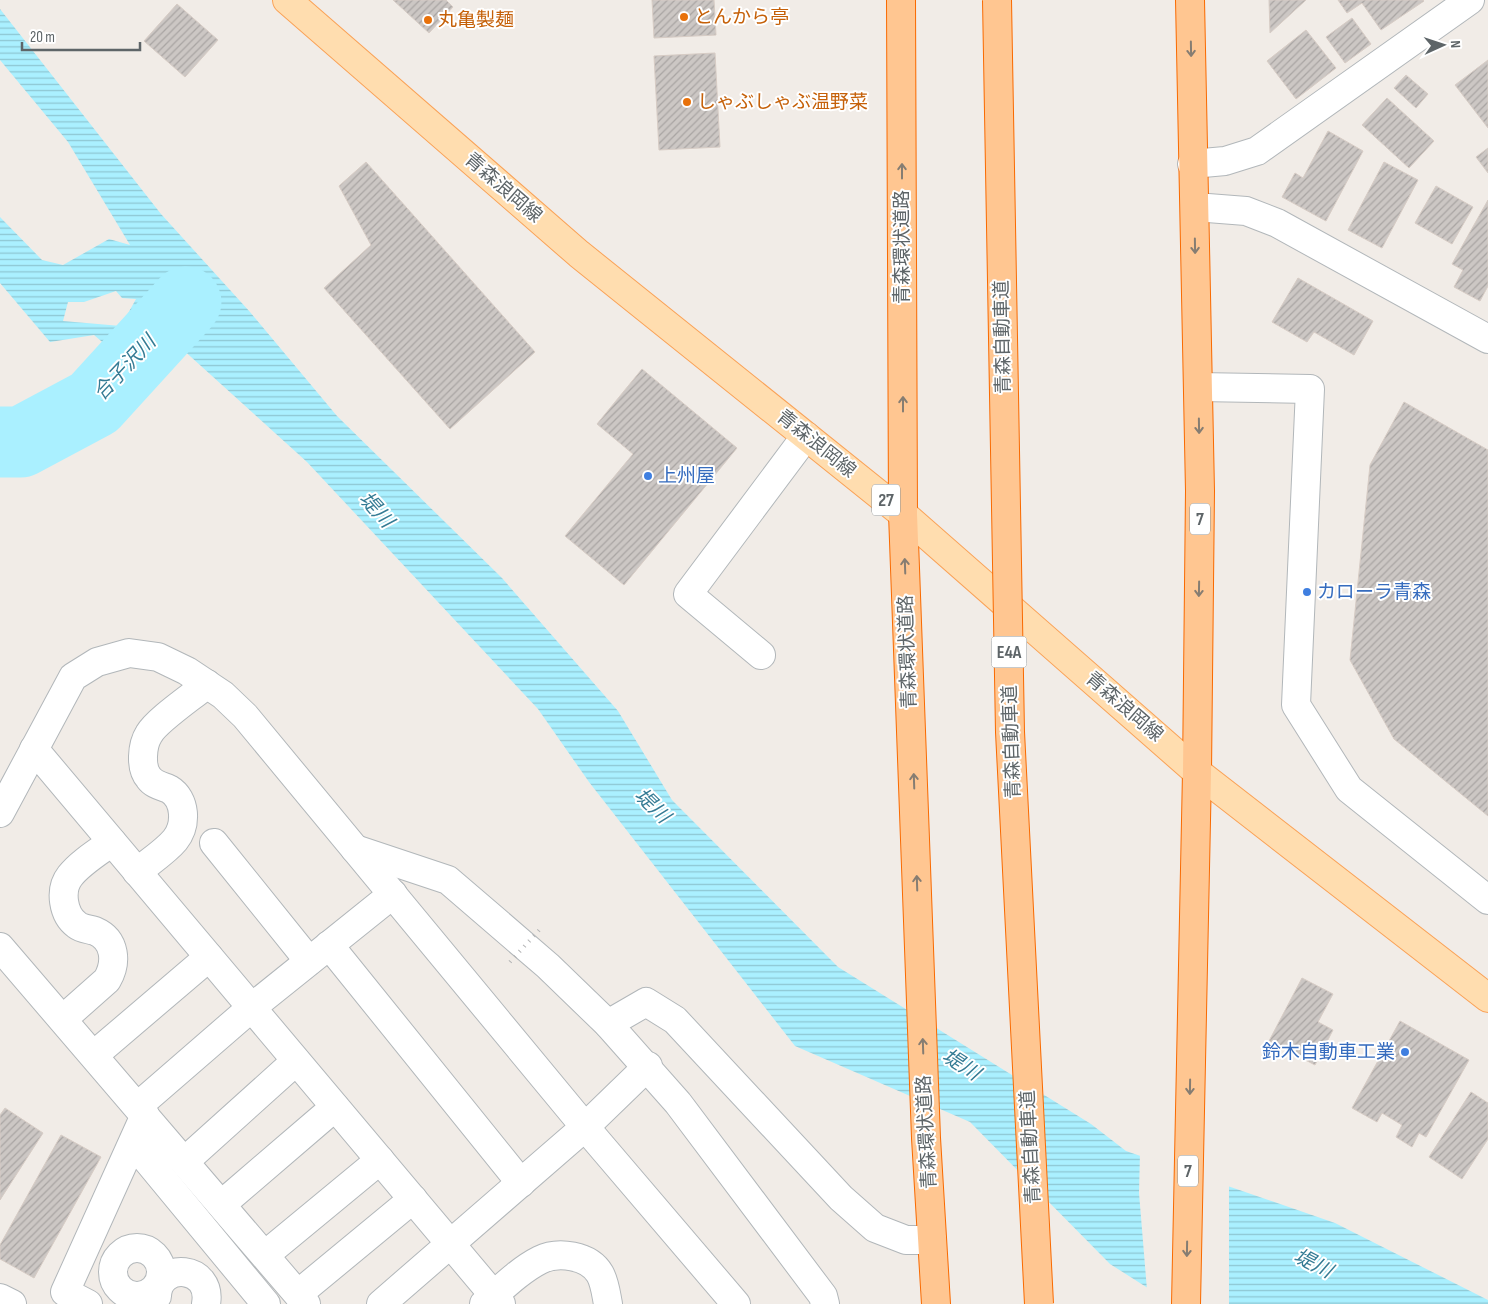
<svg xmlns="http://www.w3.org/2000/svg" width="1488" height="1304" viewBox="0 0 1488 1304" font-family="'Sofia Sans Condensed','Noto Sans JP',sans-serif">
  <style>
    .water { fill: url(#water-rules); fill-rule: evenodd }
    .pier { fill: #f1ece7 }
    .lines { fill: none; stroke-linecap: round; stroke-linejoin: round }
    .river { stroke: #aaf0ff; stroke-width: 71 }
    .building { fill: url(#building-hatch); stroke: #d7ccc5 }
    .minor-casing { stroke: #b2b7ba; stroke-width: 30 }
    .major-casing { stroke: #faa257; stroke-width: 30 }
    .highway-casing { stroke: #f96a00; stroke-width: 30 }
    .minor { stroke: #fff; stroke-width: 28 }
    .major { stroke: #ffddaf; stroke-width: 28 }
    .highway { stroke: #ffc691; stroke-width: 28 }
    .rail { stroke: #b4b5b6; stroke-width: 4; stroke-dasharray: 1 6; stroke-linecap: butt }
    .highway-bridge-casing { stroke: #f96a00; stroke-width: 30; stroke-linecap: butt }
    .highway-bridge { stroke: #ffc691; stroke-width: 28 }
    .oneway { stroke: #867d72 }
    .food-dot { fill: #e8710a; stroke: #fff; stroke-width: 2 }
    .shop-dot { fill: #3f7fe0; stroke: #fff; stroke-width: 2 }
    .labels { text-anchor: middle; dominant-baseline: central; stroke-width: 4; stroke-linejoin: round; paint-order: stroke }
    .shield { fill: #fff; stroke: #8e9395; stroke-width: 1 }
    .shield-label { font-size: 18px; font-weight: bold; fill: #5e6568 }
    .food-label { font-size: 19px; fill: #c56008; stroke: #fff; text-anchor: start }
    .street-label { font-size: 19px; fill: #5e6568; stroke: #fff }
    .shop-label { font-size: 19px; fill: #366cbe; stroke: #fff; text-anchor: start }
    .water-label { font-size: 20px; font-style: italic; fill: #347b94; stroke: #fff }
  </style>
  <defs>
    <pattern id="water-rules" width="6" height="5" patternUnits="userSpaceOnUse" patternTransform="scale(1.25)"><rect width="6" height="5" fill="#aaf0ff"/><path d="M0 2.5h6" fill="none" stroke="#8ec6d2"/></pattern>
    <pattern id="building-hatch" width="6" height="6" patternUnits="userSpaceOnUse" patternTransform="scale(1.25)"><rect width="6" height="6" fill="#ccc7c4"/><path d="M-1 1l2-2M0 6l6-6M5 7l2-2" fill="none" stroke="#a9a5a3"/></pattern>
  </defs>
  <rect width="100%" height="100%" fill="#f1ece7"/>
  <!-- water -->
  <path class="water" d="M 0,9 L 161,214 L 250,312 L 337,416 L 502,578 L 618,711 L 672,800 L 838,967 L 1091,1124 L 1126,1151 L 1335,1223 L 1488,1300 L 1488,1304 L 1173,1304 L 1110,1264 L 970,1122 L 795,1046 L 589,782 L 538,709 L 307,462 L 180,347 L 133,368 L 94,335 L 50,342 L 0,283 L 0,217 L 42,260 L 63,265 L 109,239 L 130,245 L 68,142 L 0,60 ZM 116,291 L 122,298 L 136,299 L 121,326 L 63,321 L 68,302 L 84,302 Z"/>
  <!-- pier -->
  <path class="pier" d="M 1140,1153 L 1229,1184 L 1229,1304 L 1169,1304 L 1147,1290 L 1139,1193 Z"/>
  <g class="lines">
    <!-- river -->
    <path class="river" d="M 0,442 L 21,442 L 94,403 L 186,302"/>
  </g>
  <!-- building -->
  <g class="building">
    <path d="M 393,0 L 446,0 L 453,7 L 429,33 Z"/>
    <path d="M 652,0 L 714,0 L 716,35 L 654,38 Z"/>
    <path d="M 1269,0 L 1306,0 L 1270,33 Z"/>
    <path d="M 1338,0 L 1423,0 L 1424,1 L 1381,30 L 1362,3 L 1347,13 Z"/>
    <path d="M 177,4 L 218,40 L 185,77 L 144,41 Z"/>
    <path d="M 1352,18 L 1371,44 L 1345,63 L 1326,37 Z"/>
    <path d="M 1306,30 L 1336,68 L 1296,99 L 1267,61 Z"/>
    <path d="M 715,53 L 720,147 L 659,150 L 654,56 Z"/>
    <path d="M 1488,60 L 1488,128 L 1455,85 Z"/>
    <path d="M 1406,75 L 1428,94 L 1416,108 L 1394,88 Z"/>
    <path d="M 1387,98 L 1434,141 L 1409,168 L 1362,125 Z"/>
    <path d="M 1328,131 L 1363,151 L 1326,221 L 1282,197 L 1295,173 L 1303,178 Z"/>
    <path d="M 1488,148 L 1488,173 L 1476,157 Z"/>
    <path d="M 366,162 L 535,352 L 450,429 L 324,288 L 371,245 L 339,186 Z"/>
    <path d="M 1384,162 L 1418,180 L 1382,248 L 1348,230 Z"/>
    <path d="M 1436,186 L 1473,207 L 1452,244 L 1415,223 Z"/>
    <path d="M 1488,200 L 1488,286 L 1480,301 L 1454,287 L 1463,270 L 1452,264 Z"/>
    <path d="M 1298,278 L 1373,321 L 1354,355 L 1314,332 L 1307,342 L 1272,322 Z"/>
    <path d="M 642,369 L 737,448 L 624,585 L 565,536 L 633,454 L 597,424 Z"/>
    <path d="M 1404,402 L 1488,450 L 1488,816 L 1394,739 L 1350,660 L 1370,465 Z"/>
    <path d="M 1302,978 L 1333,994 L 1318,1022 L 1333,1030 L 1315,1065 L 1269,1041 Z"/>
    <path d="M 1400,1021 L 1469,1060 L 1426,1137 L 1419,1133 L 1412,1147 L 1396,1137 L 1402,1125 L 1382,1113 L 1377,1122 L 1352,1108 Z"/>
    <path d="M 1471,1092 L 1488,1103 L 1488,1139 L 1462,1179 L 1429,1157 Z"/>
    <path d="M 5,1108 L 43,1133 L 0,1200 L 0,1115 Z"/>
    <path d="M 61,1135 L 101,1157 L 34,1278 L 0,1259 L 0,1245 Z"/>
  </g>
  <g class="lines">
    <!-- minor casing -->
    <g class="minor-casing">
      <g id="minor">
        <path d="M 1192,164 L 1225,161 L 1257,151 L 1470,0"/>
        <path d="M 1195,207 L 1246,211 L 1277,223 L 1488,339"/>
        <path d="M 1198,387 L 1310,389 L 1296,705 L 1349,789 L 1488,900"/>
        <path d="M 761,655 L 688,594 L 806,436"/>
        <path d="M 34,749 L 501,1304"/>
        <path d="M 0,813 L 73,677 L 97,662 L 129,653 L 158,657 L 187,671 L 223,695 L 245,716 L 585,1127 L 736,1304"/>
        <path d="M 214,843 L 309,961"/>
        <path d="M 355,849 L 448,880 L 548,966 L 608,1024 L 678,1103 L 823,1296 L 825,1304"/>
        <path d="M 137,872 C 149,862 165,852 175,840 C 187,825 186,799 169,789 C 162,786 154,785 149,778 C 140,768 142,745 149,734 C 157,720 193,696 207,684"/>
        <path d="M 329,945 L 521,1183"/>
        <path d="M 0,947 L 306,1304"/>
        <path d="M 63,1019 L 107,980 C 117,963 116,940 95,931 C 89,929 82,929 77,925 C 63,915 59,890 70,876 C 80,863 98,852 112,842"/>
        <path d="M 608,1024 L 646,1002 L 675,1020 L 841,1198 L 875,1228 L 906,1240 L 932,1240"/>
        <path d="M 94,1055 L 209,957"/>
        <path d="M 138,1106 L 251,1008 L 393,894"/>
        <path d="M 133,1143 L 266,1304"/>
        <path d="M 185,1161 L 296,1061"/>
        <path d="M 222,1204 L 335,1107"/>
        <circle cx="137" cy="1272" r="24"/>
        <path d="M 265,1255 L 380,1160"/>
        <path d="M 298,1294 L 413,1199"/>
        <path d="M 157,1296 C 158,1261 213,1265 206,1304"/>
        <path d="M 0,1298 L 12,1304"/>
        <path d="M 88,1304 L 65,1292 L 145,1115"/>
        <path d="M 381,1304 L 585,1127 L 648,1066"/>
        <path d="M 484,1304 C 501,1289 520,1270 540,1260 C 558,1251 589,1255 600,1274 C 605,1283 606,1294 608,1304"/>
      </g>
    </g>
    <!-- major casing -->
    <g class="major-casing">
      <path id="major" d="M 287,0 L 579,254 L 903,514 L 1197,772 L 1488,998"/>
    </g>
    <!-- highway casing -->
    <g class="highway-casing">
      <g id="highway">
        <path d="M 901,0 L 903,514 L 926,1138 L 936,1304"/>
        <path d="M 1186,1304 L 1197,772 L 1200,491 L 1190,0"/>
      </g>
    </g>
    <!-- minor -->
    <use href="#minor" class="minor"/>
    <!-- major -->
    <use href="#major" class="major"/>
    <!-- highway -->
    <use href="#highway" class="highway"/>
    <!-- rail -->
    <path class="rail" d="M 510,962 L 542,927"/>
    <!-- highway-bridge casing -->
    <g class="highway-bridge-casing">
      <path id="highway-bridge" d="M 997,0 L 1010,732 L 1039,1304"/>
    </g>
    <!-- highway-bridge -->
    <use href="#highway-bridge" class="highway-bridge"/>
  </g>
  <!-- one-way arrows -->
  <defs><path id="oneway-shaft" d="M-6 0H5M1.5-3L5.5 0L1.5 3" fill="none" stroke-width="1.6" stroke-linecap="round" stroke-linejoin="round" transform="scale(1.25)"/></defs>
  <g class="oneway">
    <use href="#oneway-shaft" transform="translate(1191 49) rotate(89)"/>
    <use href="#oneway-shaft" transform="translate(902 171) rotate(-90)"/>
    <use href="#oneway-shaft" transform="translate(1195 246) rotate(89)"/>
    <use href="#oneway-shaft" transform="translate(903 404) rotate(-90)"/>
    <use href="#oneway-shaft" transform="translate(1199 426) rotate(89)"/>
    <use href="#oneway-shaft" transform="translate(905 566) rotate(-92)"/>
    <use href="#oneway-shaft" transform="translate(1199 589) rotate(91)"/>
    <use href="#oneway-shaft" transform="translate(914 781) rotate(-92)"/>
    <use href="#oneway-shaft" transform="translate(917 883) rotate(-92)"/>
    <use href="#oneway-shaft" transform="translate(923 1046) rotate(-92)"/>
    <use href="#oneway-shaft" transform="translate(1190 1087) rotate(91)"/>
    <use href="#oneway-shaft" transform="translate(1187 1249) rotate(91)"/>
  </g>
  <!-- markers -->
  <g class="food-dot">
    <circle cx="684" cy="17" r="5"/>
    <circle cx="428" cy="20" r="5"/>
    <circle cx="687" cy="102" r="5"/>
  </g>
  <g class="shop-dot">
    <circle cx="648" cy="476" r="5"/>
    <circle cx="1307" cy="592" r="5"/>
    <circle cx="1405" cy="1052" r="5"/>
  </g>
  <g class="labels">
    <!-- shield labels -->
    <g class="shield">
      <rect x="872" y="484.5" width="28" height="31" rx="4"/>
      <rect x="1190" y="503.5" width="20" height="31" rx="4"/>
      <rect x="991.5" y="636.5" width="35" height="31" rx="4"/>
      <rect x="1178" y="1155.5" width="20" height="31" rx="4"/>
    </g>
    <g class="shield-label">
      <text x="886" y="500">27</text>
      <text x="1200" y="519">7</text>
      <text x="1009" y="652">E4A</text>
      <text x="1188" y="1171">7</text>
    </g>
    <!-- food labels -->
    <g class="food-label">
      <text x="694" y="17">とんから亭</text>
      <text x="438" y="20">丸亀製麺</text>
      <text x="697" y="102">しゃぶしゃぶ温野菜</text>
    </g>
    <!-- street labels -->
    <g class="street-label">
      <text transform="translate(503 188) rotate(41)">青森浪岡線</text>
      <text transform="translate(902 247) rotate(-90)">青森環状道路</text>
      <text transform="translate(1003 337) rotate(-91)">青森自動車道</text>
      <text transform="translate(816 444) rotate(39)">青森浪岡線</text>
      <text transform="translate(908 652) rotate(-92)">青森環状道路</text>
      <text transform="translate(1124 707) rotate(41)">青森浪岡線</text>
      <text transform="translate(1012 742) rotate(-92)">青森自動車道</text>
      <text transform="translate(927 1132) rotate(-93)">青森環状道路</text>
      <text transform="translate(1031 1147) rotate(-93)">青森自動車道</text>
    </g>
    <!-- shop labels -->
    <g class="shop-label">
      <text x="658" y="476">上州屋</text>
      <text x="1317" y="592">カローラ青森</text>
      <text x="1395" y="1052" text-anchor="end">鈴木自動車工業</text>
    </g>
    <!-- water labels -->
    <g class="water-label">
      <text transform="translate(125 368) rotate(-47)">合子沢川</text>
      <text transform="translate(376 510) rotate(48)">堤川</text>
      <text transform="translate(652 806) rotate(44)">堤川</text>
      <text transform="translate(961 1065) rotate(33)">堤川</text>
      <text transform="translate(1313 1264) rotate(27)">堤川</text>
    </g>
  </g>
  <!-- north arrow -->
  <g transform="translate(1443 45) rotate(87)" stroke="#ffffff" stroke-width="4" paint-order="stroke">
  <path d="M0-4L9 19L0 12L-9 19Z" fill="#5e6568"/>
  <text y="-8" font-size="14" font-weight="bold" text-anchor="middle" fill="#5e6568">N</text>
  </g>
  <!-- scale -->
  <path d="M22 42v8h118v-8" fill="none" stroke="#5e6568" stroke-width="2.5"/>
  <text x="30" y="42" font-size="15" fill="#5e6568" stroke="#ffffff" stroke-width="4" paint-order="stroke">20 m</text>
</svg>
